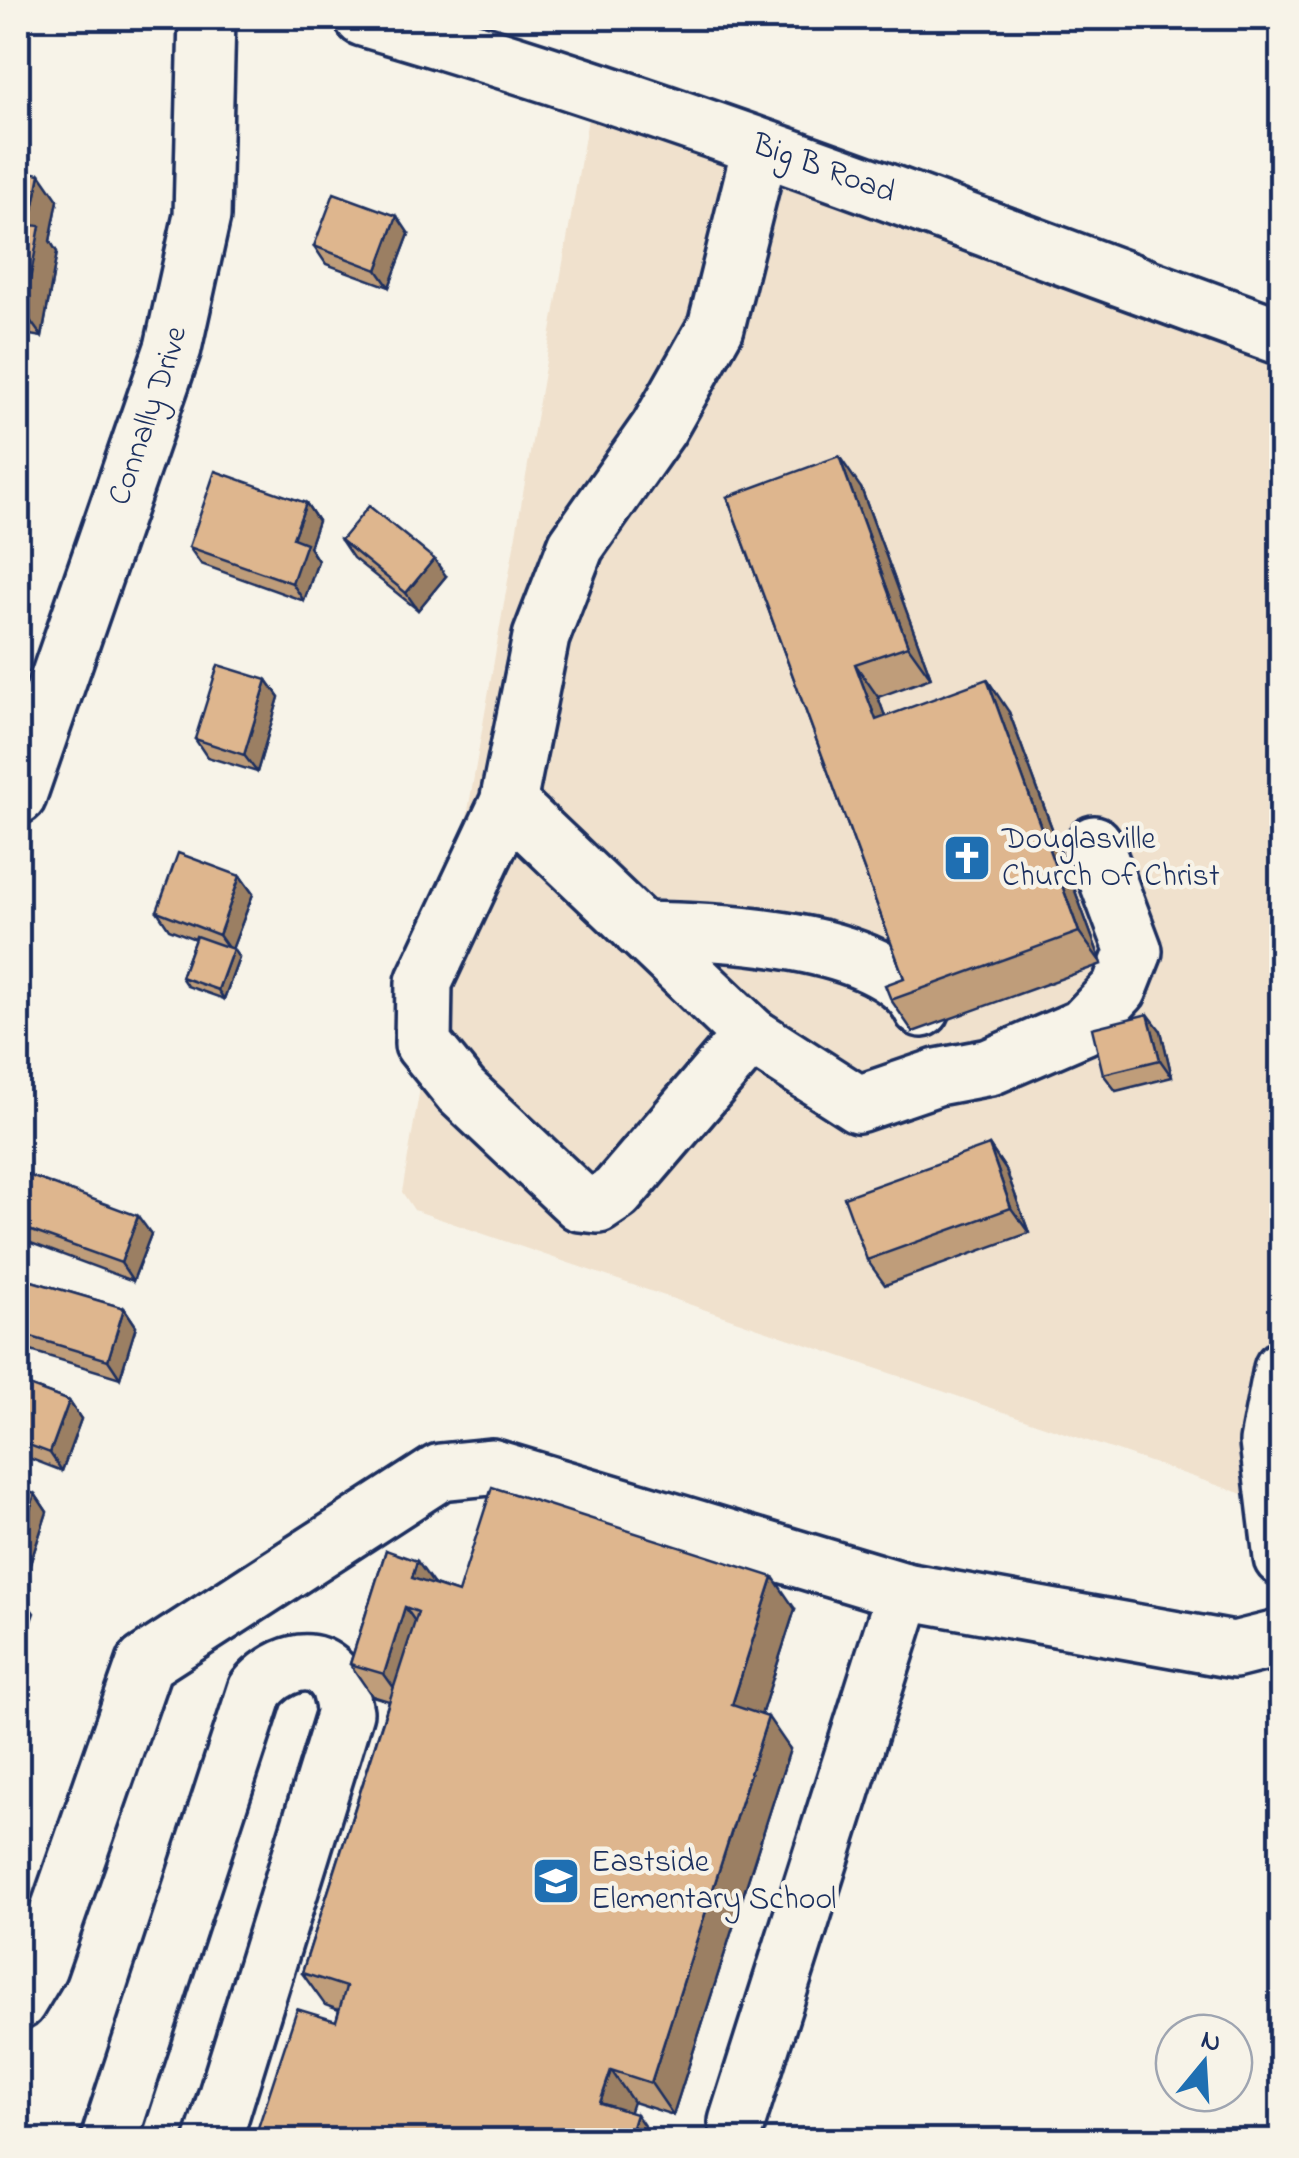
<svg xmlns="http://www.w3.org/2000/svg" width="1299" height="2158" viewBox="0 0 1299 2158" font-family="'Indie Flower',sans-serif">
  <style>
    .built { fill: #f0e1cd }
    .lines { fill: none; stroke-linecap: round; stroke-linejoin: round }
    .minor-casing { stroke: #1b2f5e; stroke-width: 62 }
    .minor { stroke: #f7f3e8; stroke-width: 55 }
    .wall { fill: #bf9d7a; stroke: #1b2f5e; stroke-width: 2.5 }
    .shaded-wall { fill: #9b7f63; stroke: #1b2f5e; stroke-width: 2.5 }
    .building { fill: #deb68e; stroke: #1b2f5e; stroke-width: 2.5 }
    .labels { text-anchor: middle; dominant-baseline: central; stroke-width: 9; stroke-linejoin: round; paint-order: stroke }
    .street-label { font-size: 32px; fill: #1b2f5e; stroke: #f7f3e8 }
    .poi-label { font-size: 32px; fill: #1b2f5e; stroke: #f7f3e8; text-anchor: start }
  </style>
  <rect width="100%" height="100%" fill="#f7f3e8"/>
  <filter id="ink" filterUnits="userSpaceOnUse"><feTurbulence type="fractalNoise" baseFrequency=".01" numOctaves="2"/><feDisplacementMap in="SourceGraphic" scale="20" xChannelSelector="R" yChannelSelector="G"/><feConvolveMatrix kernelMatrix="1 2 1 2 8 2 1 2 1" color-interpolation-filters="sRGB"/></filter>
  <g filter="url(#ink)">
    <!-- built -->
    <path class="built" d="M 590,107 L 1281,329 L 1281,1507 L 414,1210 L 402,1192 Z"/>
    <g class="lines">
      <!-- minor casing -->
      <g class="minor-casing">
        <g id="minor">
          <path id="s1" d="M 363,18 C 674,107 977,227 1282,337"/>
          <path id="s2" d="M 18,796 L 173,348 L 202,216 L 207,18"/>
          <path d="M 508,803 L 751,1035 L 616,1193 L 598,1205 L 580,1203 L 461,1091 L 423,1044 L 424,982 L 508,803 L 541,637 L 576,546 L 659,428 L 716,327 L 760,149"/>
          <path d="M 640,930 C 711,931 887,936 922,1009"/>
          <path d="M 749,1034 L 858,1104 L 937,1077 L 990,1067 L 1083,1027 L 1119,989 L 1134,951 L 1094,844"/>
          <path d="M 1282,1369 L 1268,1442 L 1282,1558"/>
          <path d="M 18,2002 L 39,1967 L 145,1663 L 440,1472 L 491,1467 L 905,1591 L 1234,1650 L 1282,1638"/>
          <path d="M 737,2122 L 905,1591"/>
          <path d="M 109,2140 L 256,1690 C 275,1667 314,1647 336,1681 C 341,1689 343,1703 345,1712 L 213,2140"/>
        </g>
      </g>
      <!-- minor -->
      <use href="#minor" class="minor"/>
    </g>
    <!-- wall -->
    <g class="wall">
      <path d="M 18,170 L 58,200 L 50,241 L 57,252 L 42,337 L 18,333 Z"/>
      <path d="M 409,234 L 389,287 L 326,264 L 314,246 Z"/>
      <path d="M 861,488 L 931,678 L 878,697 L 885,717 L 1009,712 L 1102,964 L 913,1032 L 891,1000 L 904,978 L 727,497 Z"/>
      <path d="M 306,503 L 318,521 L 309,547 L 318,561 L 304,601 L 201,564 L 189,547 Z"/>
      <path d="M 341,540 L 446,576 L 418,610 L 353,558 Z"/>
      <path d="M 267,680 L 279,697 L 257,772 L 207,757 L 195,739 Z"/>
      <path d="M 240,876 L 253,894 L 232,949 L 239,958 L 224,999 L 187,986 L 181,977 L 195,939 L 169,929 L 157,911 Z"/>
      <path d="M 1161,1031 L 1172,1077 L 1116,1091 L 1103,1074 Z"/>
      <path d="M 989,1145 L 1006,1170 L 1029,1233 L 885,1285 L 867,1260 Z"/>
      <path d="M 18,1194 L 151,1234 L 133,1281 L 20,1239 L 18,1236 Z"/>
      <path d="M 18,1277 L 124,1308 L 136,1326 L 120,1378 L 18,1347 Z"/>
      <path d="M 18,1382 L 69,1401 L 81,1419 L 62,1471 L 18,1454 Z"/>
      <path d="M 18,1489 L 35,1494 L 47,1512 L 30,1564 L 18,1560 Z"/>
      <path d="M 386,1550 L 435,1585 L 458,1593 L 795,1609 L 761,1715 L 790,1749 L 673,2115 L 633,2102 L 336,2021 L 339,2010 L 325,2005 L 302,1973 L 389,1701 L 372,1696 L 350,1664 Z"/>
    </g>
    <!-- shaded-wall -->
    <g class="shaded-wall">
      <path d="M 40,174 L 58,200 L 50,241 L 57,252 L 42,337 L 24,312 L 30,225 Z"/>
      <path d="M 397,216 L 409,234 L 389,287 L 377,270 Z"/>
      <path d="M 839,456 L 861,488 L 931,678 L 908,646 Z"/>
      <path d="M 306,503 L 318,521 L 309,547 L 318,561 L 304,601 L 292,583 L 293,538 Z"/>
      <path d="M 434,559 L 446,576 L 418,610 L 406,593 Z"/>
      <path d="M 855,664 L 878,697 L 898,752 L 876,720 Z"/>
      <path d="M 987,679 L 1009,712 L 1102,964 L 1079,932 Z"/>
      <path d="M 267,680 L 279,697 L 257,772 L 244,755 Z"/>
      <path d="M 240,876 L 253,894 L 231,952 L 219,935 Z"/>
      <path d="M 233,949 L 239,958 L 224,999 L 218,990 Z"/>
      <path d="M 1148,1014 L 1161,1031 L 1172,1077 L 1160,1060 Z"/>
      <path d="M 989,1145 L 1006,1170 L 1029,1233 L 1011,1208 Z"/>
      <path d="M 138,1216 L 151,1234 L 133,1281 L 121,1263 Z"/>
      <path d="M 124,1308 L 136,1326 L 120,1378 L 108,1360 Z"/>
      <path d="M 69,1401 L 81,1419 L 62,1471 L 50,1453 Z"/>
      <path d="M 35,1494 L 47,1512 L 30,1564 L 18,1546 Z"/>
      <path d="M 417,1561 L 440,1593 L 412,1578 Z"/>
      <path d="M 773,1577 L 795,1609 L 754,1737 L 732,1705 Z"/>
      <path d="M 21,1595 L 34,1613 L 23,1643 L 18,1634 L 18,1606 Z"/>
      <path d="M 405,1607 L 428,1640 L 407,1706 L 384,1674 Z"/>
      <path d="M 768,1717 L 790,1749 L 673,2115 L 651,2083 Z"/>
      <path d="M 611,2070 L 633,2102 L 622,2135 L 600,2103 Z"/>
      <path d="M 636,2114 L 654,2140 L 628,2140 Z"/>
    </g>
    <!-- building -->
    <g class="building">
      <path d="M 18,170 L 40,174 L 30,225 L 40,226 L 24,312 L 18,311 Z"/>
      <path d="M 334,193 L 397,216 L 377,270 L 314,246 Z"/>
      <path d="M 839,456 L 908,646 L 855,664 L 876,720 L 987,679 L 1079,932 L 891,1000 L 885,985 L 904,978 L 727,497 Z"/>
      <path d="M 215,471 L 306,503 L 293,538 L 306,543 L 292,583 L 189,547 Z"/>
      <path d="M 369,506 L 434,559 L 406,593 L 341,540 Z"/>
      <path d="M 218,665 L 267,680 L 244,755 L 195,739 Z"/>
      <path d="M 178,853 L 240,876 L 219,935 L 157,911 Z"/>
      <path d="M 196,936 L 233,949 L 218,990 L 181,977 Z"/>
      <path d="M 1148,1014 L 1160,1060 L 1103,1074 L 1092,1028 Z"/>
      <path d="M 989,1145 L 1011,1208 L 867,1260 L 844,1197 Z"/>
      <path d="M 25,1174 L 138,1216 L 121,1263 L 18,1226 L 18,1194 Z"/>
      <path d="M 18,1277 L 124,1308 L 108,1360 L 18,1333 Z"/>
      <path d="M 18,1382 L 69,1401 L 50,1453 L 18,1441 Z"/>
      <path d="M 492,1487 L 773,1577 L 732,1705 L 768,1717 L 651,2083 L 611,2070 L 600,2103 L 636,2114 L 628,2140 L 254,2140 L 297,2009 L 336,2021 L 346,1987 L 302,1973 L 418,1612 L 405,1607 L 384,1674 L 350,1664 L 386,1550 L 417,1561 L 412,1578 L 458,1593 Z"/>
      <path d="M 18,1489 L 35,1494 L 18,1546 Z"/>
    </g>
  </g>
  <!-- icons -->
  <defs>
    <g id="church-square" transform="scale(2.5)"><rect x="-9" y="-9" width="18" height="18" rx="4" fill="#1f6fb2" stroke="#f7f3e8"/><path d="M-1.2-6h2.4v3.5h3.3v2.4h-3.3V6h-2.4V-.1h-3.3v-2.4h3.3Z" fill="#fff"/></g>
    <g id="school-square" transform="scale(2.5)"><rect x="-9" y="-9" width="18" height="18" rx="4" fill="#1f6fb2" stroke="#f7f3e8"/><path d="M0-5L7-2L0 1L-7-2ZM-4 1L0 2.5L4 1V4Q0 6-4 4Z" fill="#fff"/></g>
  </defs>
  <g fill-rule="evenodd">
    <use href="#church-square" x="967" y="858"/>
    <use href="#school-square" x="556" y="1881"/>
  </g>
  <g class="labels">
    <!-- street labels -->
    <g class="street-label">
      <text stroke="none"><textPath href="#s1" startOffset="485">Big B Road</textPath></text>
      <text stroke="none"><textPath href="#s2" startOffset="402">Connally Drive</textPath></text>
    </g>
    <!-- poi labels -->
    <g class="poi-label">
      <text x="1002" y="840">Douglasville<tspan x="1002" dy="37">Church Of Christ</tspan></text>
      <text x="591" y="1863">Eastside<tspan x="591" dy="37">Elementary School</tspan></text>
    </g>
  </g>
  <!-- margin -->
  <rect width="1299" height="2158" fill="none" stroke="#f7f3e8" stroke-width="60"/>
  <rect x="30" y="30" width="1239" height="2098" fill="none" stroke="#1b2f5e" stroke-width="4" filter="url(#ink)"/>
  <!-- north arrow -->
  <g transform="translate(1204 2063) rotate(18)"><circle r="48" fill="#f7f3e8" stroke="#9fa5b1" stroke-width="2.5"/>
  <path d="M0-8L18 38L0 25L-18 38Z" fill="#1f6fb2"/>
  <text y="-15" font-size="28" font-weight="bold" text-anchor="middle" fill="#1b2f5e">N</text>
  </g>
</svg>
